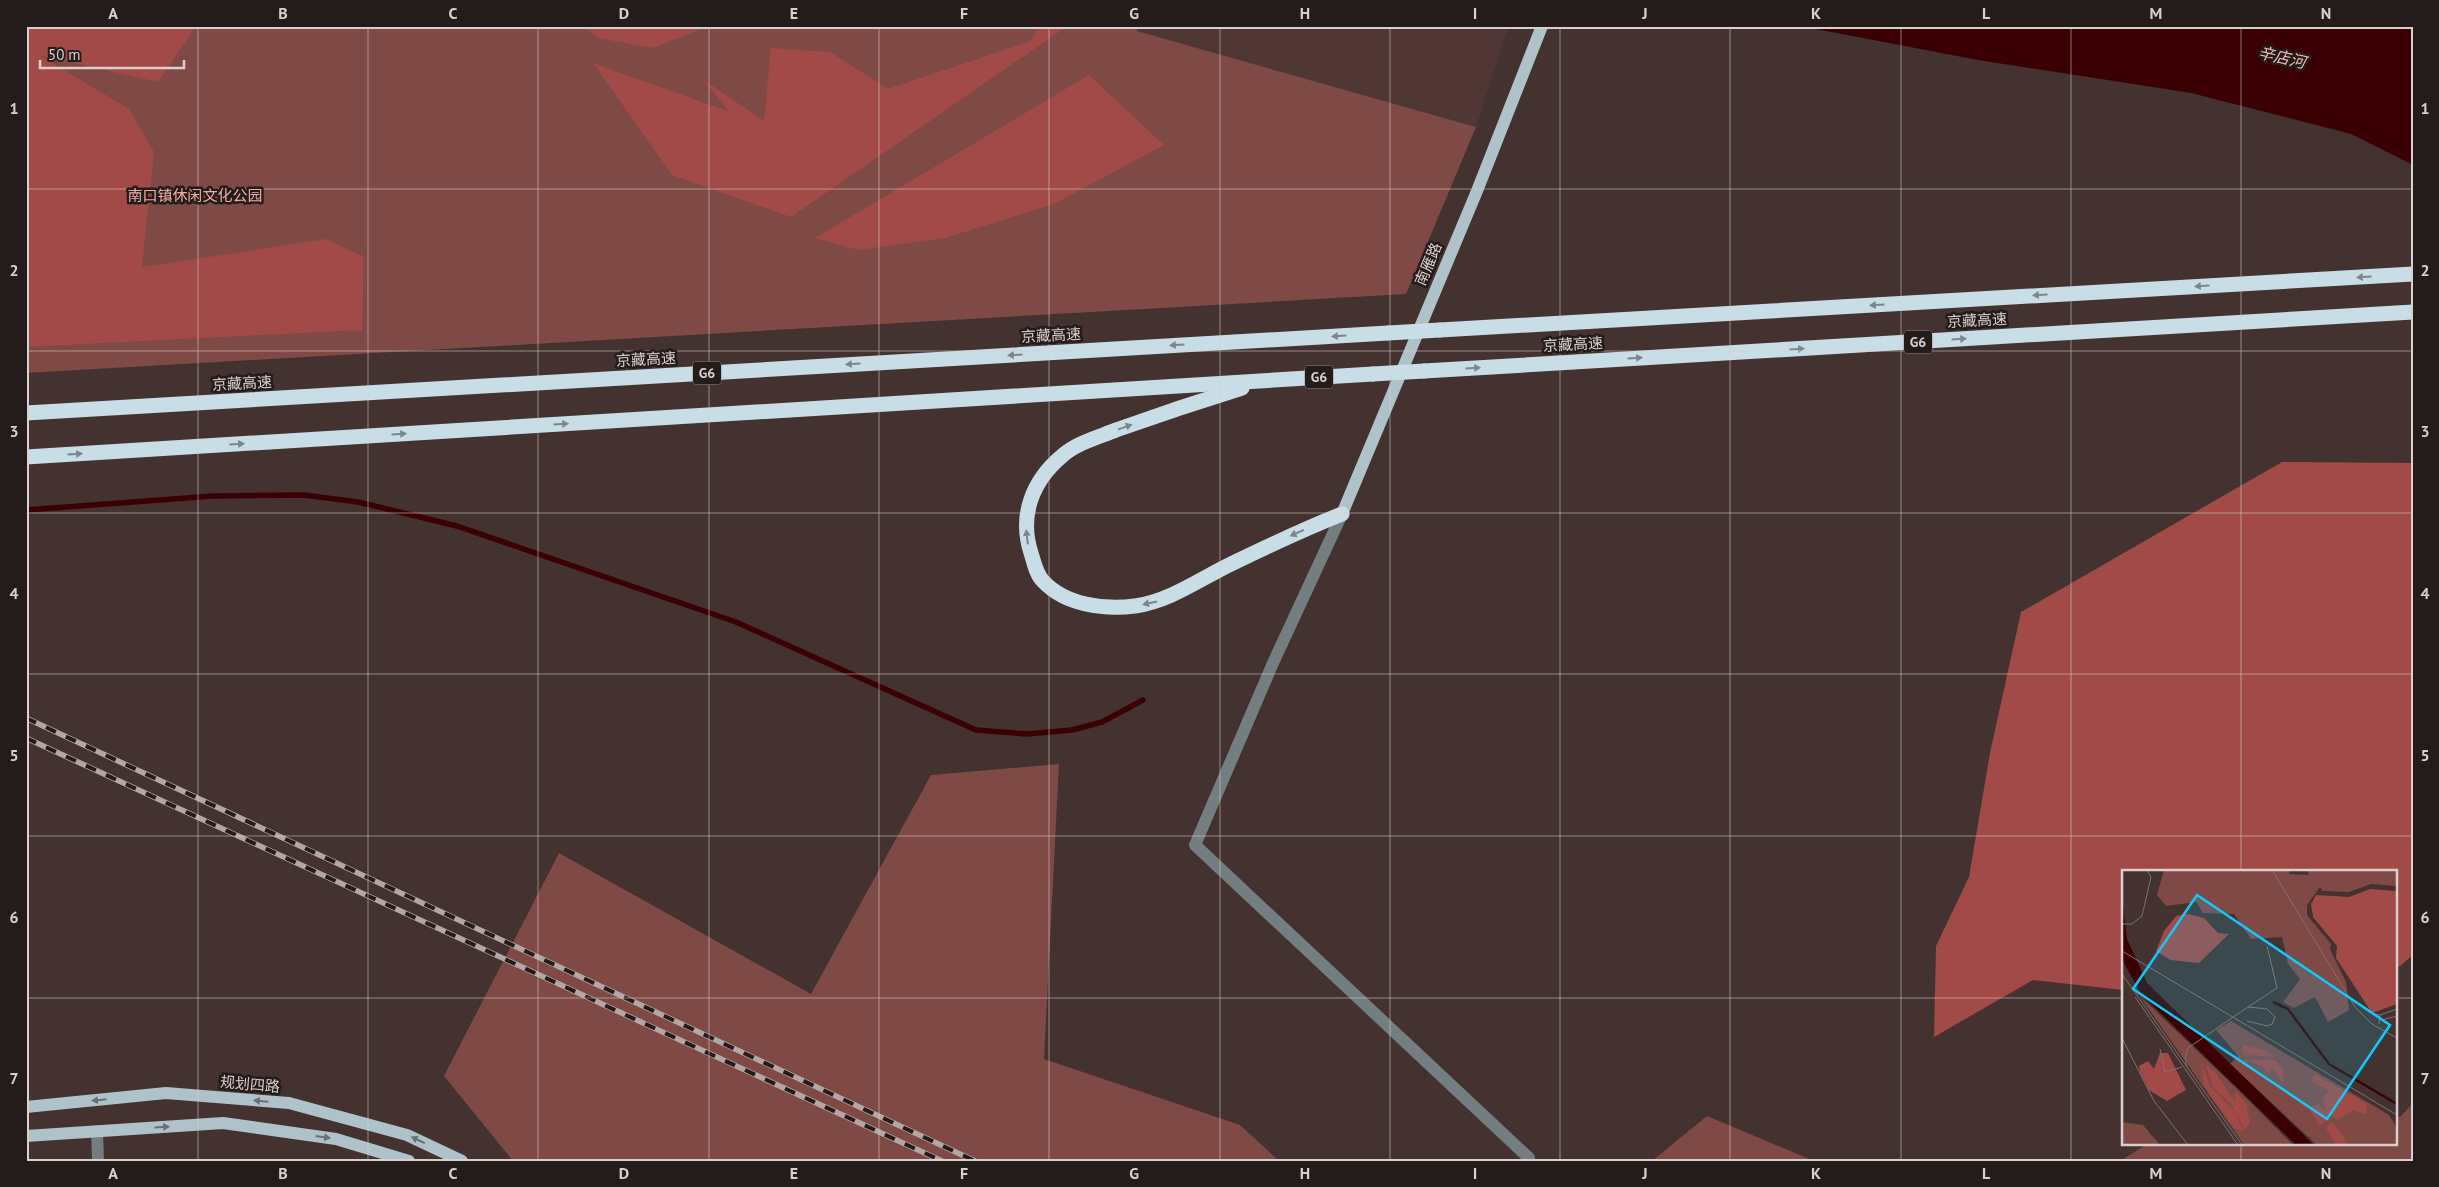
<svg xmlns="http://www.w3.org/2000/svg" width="2439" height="1187" viewBox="0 0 2439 1187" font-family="'PT Sans','Noto Sans SC',sans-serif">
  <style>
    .built { fill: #503735 }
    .green { fill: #7f4946 }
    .forest { fill: #a24a47 }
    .water { fill: #3a0003 }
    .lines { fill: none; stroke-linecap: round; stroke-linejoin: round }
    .stream { stroke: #3a0003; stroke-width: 5.5 }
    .minor { stroke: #747d80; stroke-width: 12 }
    .major { stroke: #b0c2c9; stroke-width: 12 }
    .highway { stroke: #c8dde5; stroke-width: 15 }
    .rail-casing { stroke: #b4a6a5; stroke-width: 5.5 }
    .rail { stroke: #241c1b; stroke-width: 4; stroke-dasharray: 11; stroke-linecap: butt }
    .highway-bridge { stroke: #c8dde5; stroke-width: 15 }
    .oneway { fill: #7e868a }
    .oneway2 { fill: #6a6f72 }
    .grid { fill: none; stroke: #dbcfce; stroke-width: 1; stroke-opacity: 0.55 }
    .labels { text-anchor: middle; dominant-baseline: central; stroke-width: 5; stroke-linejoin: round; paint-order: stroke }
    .shield { fill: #241c1b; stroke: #a49998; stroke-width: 1 }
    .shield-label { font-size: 14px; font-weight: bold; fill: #dbcfce }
    .park-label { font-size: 15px; fill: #f6aca6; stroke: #241c1b }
    .street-label { font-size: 15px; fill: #dbcfce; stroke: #241c1b }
    .water-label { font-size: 16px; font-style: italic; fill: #f1beba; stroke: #241c1b }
    .inset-river { fill: none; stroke: #3a0003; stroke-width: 2.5 }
    .inset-road { fill: none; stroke: #80716f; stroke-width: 1 }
    .view { fill: #10cafa; fill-opacity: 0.15; stroke: #10cafa; stroke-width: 2.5 }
    .inset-edge { fill: none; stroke: #dbcfce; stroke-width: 2.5 }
    .neatline { fill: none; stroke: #dbcfce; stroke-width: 2 }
    .grid-label { font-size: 16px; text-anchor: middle; font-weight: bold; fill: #dbcfce }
  </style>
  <rect width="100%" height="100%" fill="#433230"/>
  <!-- built -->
  <path class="built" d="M 1137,26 L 1509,26 L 1476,127 L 1137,31 Z"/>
  <!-- green -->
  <g class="green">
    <path d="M 26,26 L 1137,26 L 1137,31 L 1476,127 L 1406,294 L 26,373 Z"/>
    <path d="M 1059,764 L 1044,1059 L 1240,1125 L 1279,1161 L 513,1161 L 444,1076 L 559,853 L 811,994 L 931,775 Z"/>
    <path d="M 2413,1103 L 2413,1161 L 2120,1161 L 2149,1143 L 2395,1143 L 2395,1115 L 2400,1117 Z"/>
    <path d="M 1707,1116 L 1814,1161 L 1652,1161 Z"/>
  </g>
  <!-- forest -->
  <g class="forest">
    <path d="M 26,26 L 196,26 L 158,82 L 39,55 L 129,109 L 154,152 L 142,267 L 326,239 L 364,257 L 362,330 L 26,347 Z"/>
    <path d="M 583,26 L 708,26 L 653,48 L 598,38 Z"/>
    <path d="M 1038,26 L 1063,26 L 1063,29 L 791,217 L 672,175 L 593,63 L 730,112 L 702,79 L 764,121 L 771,48 L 830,52 L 888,89 L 1031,41 Z"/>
    <path d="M 1089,75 L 1164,145 L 1054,204 L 945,238 L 859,250 L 815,238 Z"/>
    <path d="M 2282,462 L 2413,463 L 2413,955 L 2395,970 L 2395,871 L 2123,871 L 2123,990 L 2033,980 L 1934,1037 L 1936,946 L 1969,877 L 1990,753 L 2021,612 Z"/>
  </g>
  <!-- water -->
  <path class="water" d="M 1800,26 L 2411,26 L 2413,165 L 2351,134 L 2191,93 L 1978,60 Z"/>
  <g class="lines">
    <!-- stream -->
    <path class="stream" d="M 26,510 L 213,496 L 304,495 L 358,502 L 457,526 L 736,622 L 976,730 L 1027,734 L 1072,730 L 1102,722 L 1143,700"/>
    <!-- minor -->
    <g class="minor">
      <path d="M 1342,514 L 1273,663 L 1195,845 L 1529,1158"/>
      <path d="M 97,1131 L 98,1161"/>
    </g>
    <!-- major -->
    <g class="major">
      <path d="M 1342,514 L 1477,191 L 1542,26"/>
      <path d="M 26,1107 L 166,1093 L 289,1103 L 407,1135 L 462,1161"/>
      <path d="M 26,1136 L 223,1123 L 336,1139 L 409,1161"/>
    </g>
    <!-- highway -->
    <g class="highway">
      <path d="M 1440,330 L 2413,274"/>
      <path d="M 1424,371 L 2413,312"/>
      <path d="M 1242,388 C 1200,401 1158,415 1116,430 C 1099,437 1076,443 1062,456 C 1032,481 1019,516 1031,553 C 1034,562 1036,574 1043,581 C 1065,605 1104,610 1135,606 C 1170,601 1200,579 1231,564 C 1268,546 1304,529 1342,514"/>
      <path d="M 26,413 L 1388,333"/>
      <path d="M 26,457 L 1373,374"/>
    </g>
    <!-- rail casing -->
    <g class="rail-casing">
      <g id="rail">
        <path d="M 26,718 L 975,1161"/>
        <path d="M 26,738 L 942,1161"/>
      </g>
    </g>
    <!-- rail -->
    <use href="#rail" class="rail"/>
    <!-- highway-bridge -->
    <g class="highway-bridge">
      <path d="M 1388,333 L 1440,330"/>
      <path d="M 1373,374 L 1424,371"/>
    </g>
  </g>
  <!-- one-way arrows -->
  <defs><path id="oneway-solid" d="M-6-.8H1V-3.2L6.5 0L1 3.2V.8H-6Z" transform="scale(1.25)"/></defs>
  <g class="oneway">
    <use href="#oneway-solid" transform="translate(2364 277) rotate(177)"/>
    <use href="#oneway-solid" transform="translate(2202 286) rotate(177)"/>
    <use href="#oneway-solid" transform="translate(2040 295) rotate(177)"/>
    <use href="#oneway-solid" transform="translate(1877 305) rotate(177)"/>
    <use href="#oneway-solid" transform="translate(1339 336) rotate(177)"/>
    <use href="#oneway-solid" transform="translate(1959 339) rotate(-3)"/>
    <use href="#oneway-solid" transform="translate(1177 345) rotate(177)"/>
    <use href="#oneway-solid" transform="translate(1797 349) rotate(-3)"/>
    <use href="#oneway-solid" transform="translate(1015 355) rotate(177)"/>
    <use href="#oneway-solid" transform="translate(1635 358) rotate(-3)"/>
    <use href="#oneway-solid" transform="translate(853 364) rotate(177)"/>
    <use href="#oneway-solid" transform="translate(1473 368) rotate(-3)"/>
    <use href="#oneway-solid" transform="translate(561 424) rotate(-4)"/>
    <use href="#oneway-solid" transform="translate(1125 427) rotate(-20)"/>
    <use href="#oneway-solid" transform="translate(399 434) rotate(-4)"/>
    <use href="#oneway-solid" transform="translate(237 444) rotate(-4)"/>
    <use href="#oneway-solid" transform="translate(75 454) rotate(-4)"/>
    <use href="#oneway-solid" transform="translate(1297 533) rotate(156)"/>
    <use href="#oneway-solid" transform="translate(1027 537) rotate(-97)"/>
    <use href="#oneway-solid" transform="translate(1150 603) rotate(168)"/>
  </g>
  <g class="oneway2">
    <use href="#oneway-solid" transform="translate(99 1100) rotate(174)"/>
    <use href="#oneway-solid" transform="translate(261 1101) rotate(-175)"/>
    <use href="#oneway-solid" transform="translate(162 1127) rotate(-4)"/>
    <use href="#oneway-solid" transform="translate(323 1137) rotate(8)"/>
    <use href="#oneway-solid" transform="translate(418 1140) rotate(-155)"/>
  </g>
  <!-- grid -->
  <path class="grid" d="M 198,26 L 198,1161M 368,26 L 368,1161M 538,26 L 538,1161M 709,26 L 709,1161M 879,26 L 879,1161M 1049,26 L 1049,1161M 1220,26 L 1220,1161M 1390,26 L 1390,1161M 1560,26 L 1560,1161M 1730,26 L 1730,1161M 1901,26 L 1901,1161M 2071,26 L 2071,1161M 2241,26 L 2241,871M 26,189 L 2413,189M 26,351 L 2413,351M 26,513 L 2413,513M 26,674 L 2413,674M 26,836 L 2413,836M 26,998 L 2123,998M 2395,998 L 2413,998M 2241,1143 L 2241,1161"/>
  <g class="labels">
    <!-- shield labels -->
    <g class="shield">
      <rect x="1904" y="330.5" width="28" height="23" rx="4"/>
      <rect x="693" y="361.5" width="28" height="23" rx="4"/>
      <rect x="1305" y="365.5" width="28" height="23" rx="4"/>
    </g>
    <g class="shield-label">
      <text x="1918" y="342">G6</text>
      <text x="707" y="373">G6</text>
      <text x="1319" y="377">G6</text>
    </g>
    <!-- park labels -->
    <g class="park-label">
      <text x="195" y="195">南口镇休闲文化公园</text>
    </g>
    <!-- street labels -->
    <g class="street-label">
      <text transform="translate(1428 264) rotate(-67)">南雁路</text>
      <text transform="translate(1977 320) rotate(-3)">京藏高速</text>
      <text transform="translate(1051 335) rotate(-3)">京藏高速</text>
      <text transform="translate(1573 344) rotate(-3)">京藏高速</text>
      <text transform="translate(646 359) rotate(-3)">京藏高速</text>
      <text transform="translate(242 383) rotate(-3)">京藏高速</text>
      <text transform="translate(250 1084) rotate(5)">规划四路</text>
    </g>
    <!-- water labels -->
    <g class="water-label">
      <text transform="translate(2282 57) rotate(13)">辛店河</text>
    </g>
  </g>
  <!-- overview -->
  <g transform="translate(2122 870)">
    <rect width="275" height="275" fill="#433230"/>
    <path d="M 42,0 L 167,0 L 168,4 L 187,5 L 185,0 L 275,0 L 275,16 L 249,14 L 227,22 L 201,21 L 198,17 L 185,35 L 185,45 L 209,74 L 208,79 L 224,112 L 227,140 L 206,152 L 193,127 L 172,138 L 161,132 L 178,109 L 166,94 L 160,67 L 129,69 L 112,44 L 81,43 L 74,32 L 44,36 L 35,25 ZM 17,125 L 114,218 L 171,275 L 122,275 ZM 109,151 L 267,245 L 275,258 L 275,275 L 195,275 L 108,194 L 116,186 L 94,160 ZM 0,252 L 21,255 L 38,275 L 0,275 Z" fill="#7f4946"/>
    <path d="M 248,19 L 275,21 L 275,134 L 250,143 L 214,88 L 215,76 L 191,47 L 189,34 L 194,25 L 227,27 ZM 66,44 L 82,48 L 96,63 L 107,64 L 77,93 L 48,90 L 34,81 L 42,61 L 54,46 ZM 120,175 L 142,180 L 153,187 L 122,185 ZM 38,183 L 46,183 L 64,220 L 45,231 L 27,220 L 18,202 L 17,196 L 26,191 L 32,199 ZM 122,190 L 153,190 L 161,199 L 161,212 L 151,199 L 146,204 L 139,195 L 125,191 L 120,194 ZM 79,191 L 88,216 L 113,242 L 121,261 L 112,258 L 82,216 ZM 83,194 L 94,203 L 113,232 L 113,221 L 124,233 L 128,253 L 123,260 L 109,234 L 91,217 ZM 193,204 L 245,234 L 244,244 L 231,240 L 216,250 L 208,246 L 198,256 L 186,238 L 196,234 L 203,241 L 201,229 L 207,220 L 191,213 L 189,209 ZM 209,252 L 222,267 L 224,275 L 214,275 L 204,258 Z" fill="#a24a47"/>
    <path d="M 0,27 L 5,69 L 25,113 L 192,275 L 174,275 L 19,124 L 1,91 Z" fill="#3a0003"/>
    <path class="inset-river" d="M 151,132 L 166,139 L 207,194 L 275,234"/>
    <path class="inset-road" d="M 150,0 L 233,137 L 250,154 L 275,168M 0,54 L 10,54 L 20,46 L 29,7 L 25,0M 0,81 L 275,245M 0,104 L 65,197M 13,127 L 116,275M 126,137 L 155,118 L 145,76M 252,144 L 258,145 L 257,154M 258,145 L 275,139M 260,150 L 275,146M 125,151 L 145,156 L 150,154 L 153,147 L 145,139 L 126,137M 0,168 L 32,231 L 66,275M 38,179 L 43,202 L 60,197M 120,275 L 65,197 L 63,188 L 66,178 L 126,137"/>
    <path class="view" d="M 75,25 L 268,155 L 205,249 L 11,119 Z"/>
    <rect width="275" height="275" class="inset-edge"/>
  </g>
  <!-- border -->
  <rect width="2439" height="1187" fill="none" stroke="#241c1b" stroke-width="55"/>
  <!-- scale -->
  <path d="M40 60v8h144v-8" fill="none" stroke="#dbcfce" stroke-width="2.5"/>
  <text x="48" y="60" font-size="15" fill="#dbcfce" stroke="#241c1b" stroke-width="4" paint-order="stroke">50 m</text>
  <rect x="28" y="28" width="2384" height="1132" class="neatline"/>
  <g class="grid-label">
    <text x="113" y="19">A</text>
    <text x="283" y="19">B</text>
    <text x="453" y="19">C</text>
    <text x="624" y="19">D</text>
    <text x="794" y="19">E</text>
    <text x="964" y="19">F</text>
    <text x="1134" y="19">G</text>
    <text x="1305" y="19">H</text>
    <text x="1475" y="19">I</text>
    <text x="1645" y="19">J</text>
    <text x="1816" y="19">K</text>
    <text x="1986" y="19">L</text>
    <text x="2156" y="19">M</text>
    <text x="2326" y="19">N</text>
    <text x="14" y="114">1</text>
    <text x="2425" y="114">1</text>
    <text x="14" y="276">2</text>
    <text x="2425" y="276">2</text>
    <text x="14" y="437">3</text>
    <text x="2425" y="437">3</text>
    <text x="14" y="599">4</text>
    <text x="2425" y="599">4</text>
    <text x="14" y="761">5</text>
    <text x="2425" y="761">5</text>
    <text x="14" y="923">6</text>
    <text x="2425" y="923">6</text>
    <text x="14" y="1084">7</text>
    <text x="2425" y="1084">7</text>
    <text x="113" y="1179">A</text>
    <text x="283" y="1179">B</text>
    <text x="453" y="1179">C</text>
    <text x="624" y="1179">D</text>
    <text x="794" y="1179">E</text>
    <text x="964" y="1179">F</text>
    <text x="1134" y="1179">G</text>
    <text x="1305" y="1179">H</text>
    <text x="1475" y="1179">I</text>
    <text x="1645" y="1179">J</text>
    <text x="1816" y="1179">K</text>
    <text x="1986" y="1179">L</text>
    <text x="2156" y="1179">M</text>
    <text x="2326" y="1179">N</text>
  </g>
</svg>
